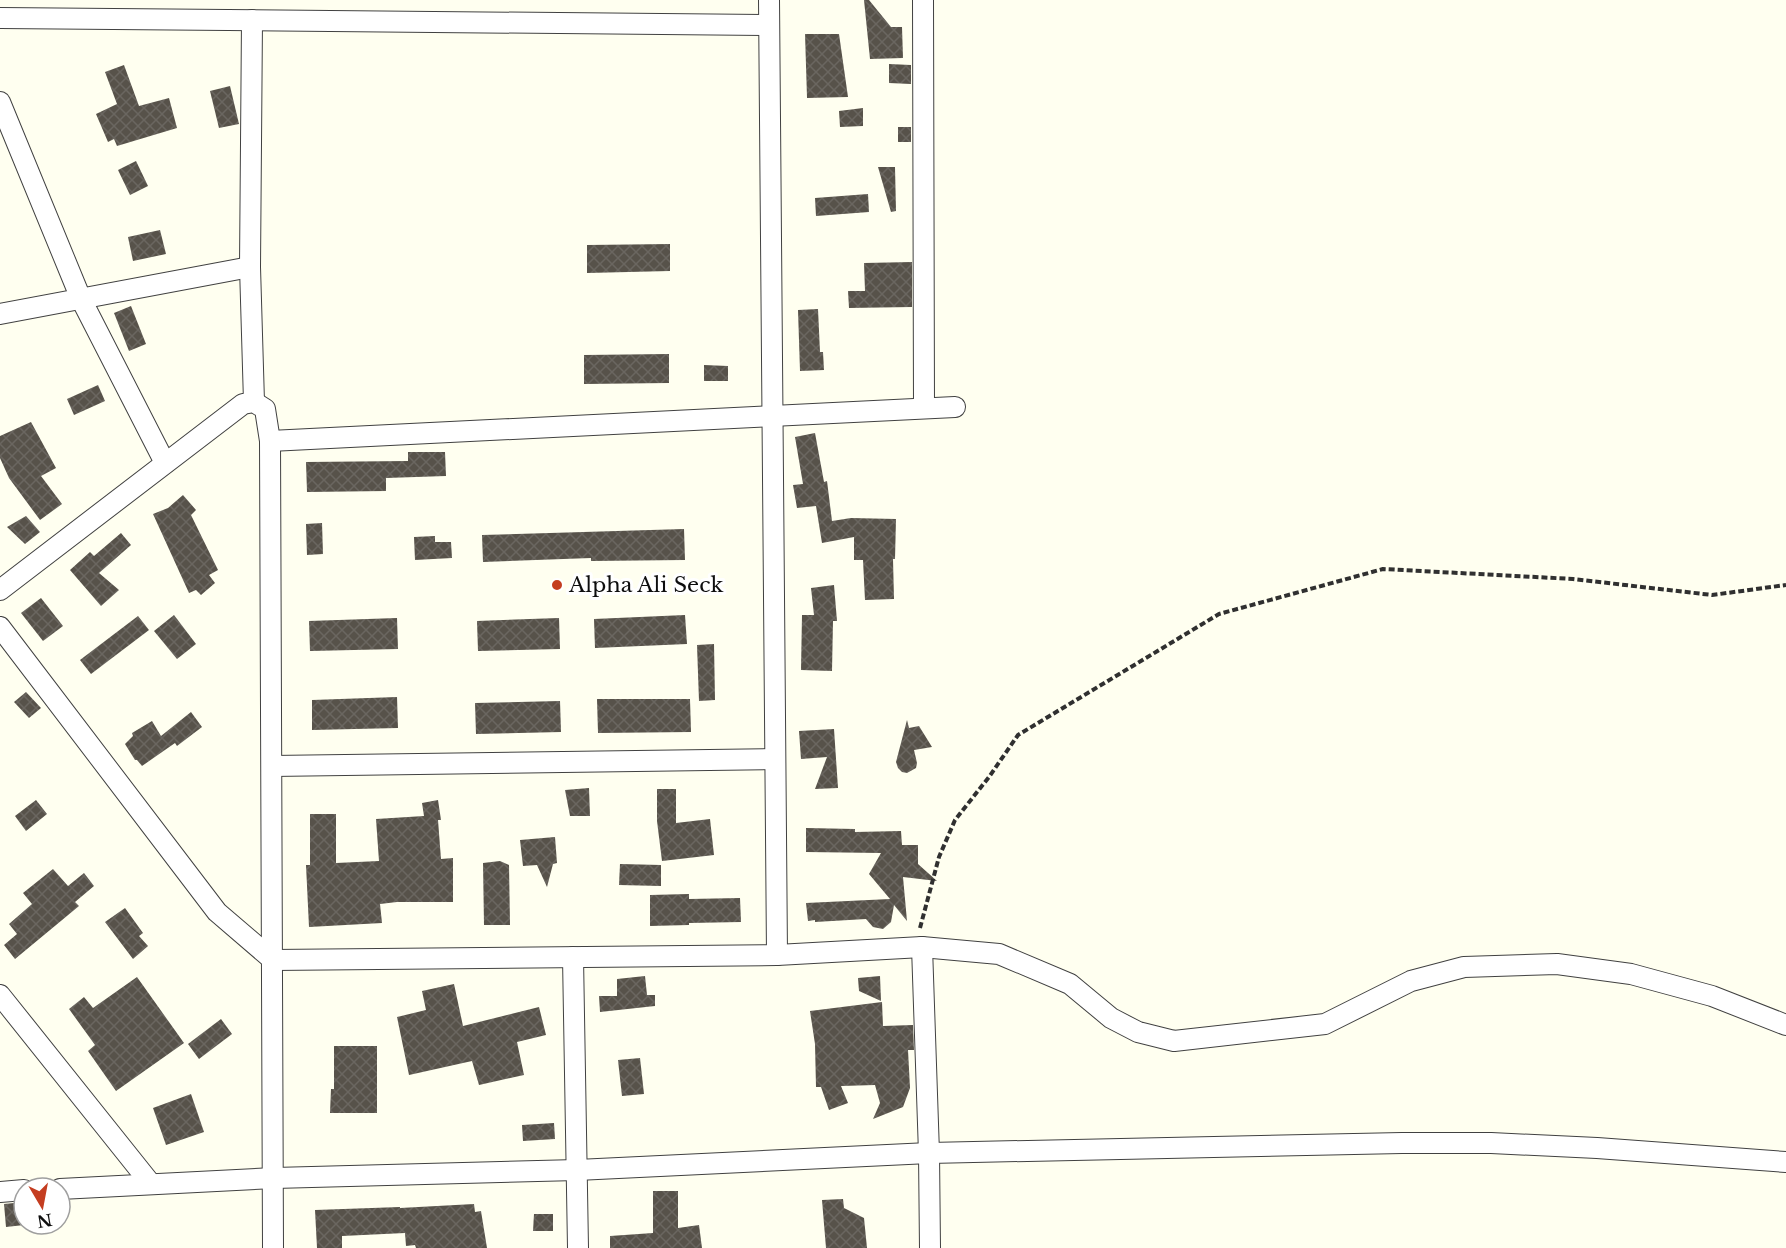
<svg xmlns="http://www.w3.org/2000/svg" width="1786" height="1248" viewBox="0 0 1786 1248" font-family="'Libre Baskerville',serif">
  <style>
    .building { fill: url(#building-cross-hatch) }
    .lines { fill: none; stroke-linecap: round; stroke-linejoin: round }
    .minor-casing { stroke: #414141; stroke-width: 22 }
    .path { stroke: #303030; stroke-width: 4; stroke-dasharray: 6 3; stroke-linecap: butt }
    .minor { stroke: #fff; stroke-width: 20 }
    .poi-dot { fill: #c43d20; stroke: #fff; stroke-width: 2 }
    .labels { text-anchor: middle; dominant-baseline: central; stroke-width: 6; stroke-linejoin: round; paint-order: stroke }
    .poi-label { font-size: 21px; fill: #0e0e0e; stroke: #fff; text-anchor: start }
  </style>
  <defs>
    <pattern id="building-cross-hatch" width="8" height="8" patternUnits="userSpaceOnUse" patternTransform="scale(1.5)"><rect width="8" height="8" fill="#57524a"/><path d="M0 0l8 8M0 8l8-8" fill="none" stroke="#6a6660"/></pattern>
  </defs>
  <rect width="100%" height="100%" fill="#fffff0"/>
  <!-- building -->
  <g class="building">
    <path d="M 864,0 L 869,0 L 891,27 L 902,27 L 903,58 L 870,59 Z"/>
    <path d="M 805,34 L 839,34 L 848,97 L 807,98 Z"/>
    <path d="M 889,64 L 911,65 L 911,84 L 889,83 Z"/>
    <path d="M 124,65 L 139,106 L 169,98 L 177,128 L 117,146 L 114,139 L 108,142 L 96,114 L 117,104 L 105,72 Z"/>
    <path d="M 230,86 L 239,124 L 219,128 L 210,91 Z"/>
    <path d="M 863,108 L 863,126 L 840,127 L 839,111 Z"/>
    <rect x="898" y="127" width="13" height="15"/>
    <path d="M 136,161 L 148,186 L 130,195 L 118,170 Z"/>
    <path d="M 878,167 L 895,167 L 896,211 L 891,212 Z"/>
    <path d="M 868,194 L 869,212 L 816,216 L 815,198 Z"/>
    <path d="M 160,230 L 166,254 L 133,261 L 128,237 Z"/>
    <path d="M 670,244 L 670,271 L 587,273 L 587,245 Z"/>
    <path d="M 912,262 L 912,307 L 849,308 L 848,291 L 865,291 L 864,263 Z"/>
    <path d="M 131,306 L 146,344 L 129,351 L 114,313 Z"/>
    <path d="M 818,309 L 820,352 L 823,352 L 824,370 L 800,371 L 798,310 Z"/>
    <path d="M 669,354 L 669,383 L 584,384 L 584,355 Z"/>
    <path d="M 704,365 L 728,366 L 728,381 L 704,381 Z"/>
    <path d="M 98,385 L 105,401 L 74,415 L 67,399 Z"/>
    <path d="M 31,422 L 56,468 L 41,476 L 62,504 L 40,520 L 9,478 L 0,458 L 0,436 Z"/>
    <path d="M 815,433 L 824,482 L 827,481 L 832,521 L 851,518 L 896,519 L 895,559 L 893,559 L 894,599 L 865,600 L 863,560 L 854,560 L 854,537 L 822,543 L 816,506 L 797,508 L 793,485 L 803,484 L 795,437 Z"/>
    <path d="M 408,452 L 445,452 L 446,476 L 386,478 L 386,491 L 307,492 L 306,462 L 408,461 Z"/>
    <path d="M 183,495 L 196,510 L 191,515 L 218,570 L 209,575 L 215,583 L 201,595 L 196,590 L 189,593 L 153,514 L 168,508 Z"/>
    <path d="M 26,516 L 40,532 L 25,544 L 7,527 Z"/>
    <path d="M 322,523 L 323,554 L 307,555 L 306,524 Z"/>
    <path d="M 684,529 L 685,560 L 591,561 L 591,558 L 483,562 L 482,535 Z"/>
    <path d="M 121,533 L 131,545 L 99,573 L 119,590 L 101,606 L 70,570 L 90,552 L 94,556 Z"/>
    <path d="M 435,536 L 435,542 L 451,542 L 452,558 L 415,560 L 414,537 Z"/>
    <path d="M 834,585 L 837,621 L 833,621 L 832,671 L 801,670 L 802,615 L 814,615 L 811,588 Z"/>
    <path d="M 41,598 L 63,626 L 43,641 L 21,613 Z"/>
    <path d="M 174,615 L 196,644 L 177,659 L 154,631 Z"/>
    <path d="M 685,615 L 687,644 L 595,648 L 594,619 Z"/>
    <path d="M 138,616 L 149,630 L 91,674 L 80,660 Z"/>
    <path d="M 397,618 L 398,649 L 310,651 L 309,621 Z"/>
    <path d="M 559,618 L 560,649 L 478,651 L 477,621 Z"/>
    <path d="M 714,644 L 715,700 L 699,701 L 697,645 Z"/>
    <path d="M 26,692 L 41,708 L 29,718 L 14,702 Z"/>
    <path d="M 397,697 L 398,728 L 312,730 L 312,700 Z"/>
    <path d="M 597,699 L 690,699 L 691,732 L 598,733 Z"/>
    <path d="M 560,701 L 561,732 L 476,734 L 475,703 Z"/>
    <path d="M 191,712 L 202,727 L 177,746 L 175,743 L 142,766 L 137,760 L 135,760 L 125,744 L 133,736 L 132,733 L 152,721 L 161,736 Z"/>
    <path d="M 907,720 L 909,728 L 919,726 L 932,747 L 914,750 L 917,763 L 916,768 L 907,773 L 902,772 L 898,768 L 896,762 Z"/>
    <path d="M 834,729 L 838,788 L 815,789 L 827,757 L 801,759 L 799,731 Z"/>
    <path d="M 589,788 L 590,816 L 570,816 L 565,790 Z"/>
    <path d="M 657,789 L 676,789 L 676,823 L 710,819 L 714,855 L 662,861 L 657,821 Z"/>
    <path d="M 36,800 L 47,814 L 26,831 L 15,816 Z"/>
    <path d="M 438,800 L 441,820 L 438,820 L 441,859 L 453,858 L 453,902 L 397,902 L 380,904 L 382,923 L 309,927 L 306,865 L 310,865 L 310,814 L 336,814 L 336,863 L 379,861 L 376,819 L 424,816 L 422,803 Z"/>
    <path d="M 806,828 L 855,829 L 855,832 L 901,831 L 902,845 L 918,845 L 918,864 L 937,881 L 903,877 L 907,921 L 894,905 L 891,922 L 883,929 L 873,927 L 866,919 L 815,922 L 815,920 L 808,921 L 806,903 L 890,899 L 869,874 L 881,853 L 806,852 Z"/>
    <path d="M 555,837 L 557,863 L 553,864 L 547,887 L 537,865 L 523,866 L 520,840 Z"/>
    <path d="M 500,861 L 509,865 L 510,925 L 484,925 L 483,863 Z"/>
    <path d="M 620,864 L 661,865 L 661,886 L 619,885 Z"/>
    <path d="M 53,869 L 68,886 L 84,873 L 94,886 L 75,902 L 79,906 L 15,959 L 4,945 L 17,934 L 9,924 L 32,904 L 23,893 Z"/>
    <path d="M 689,894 L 689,899 L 740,898 L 741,922 L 689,923 L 689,925 L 650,926 L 650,895 Z"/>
    <path d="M 125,908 L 143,933 L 139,936 L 148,946 L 133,959 L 105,922 Z"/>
    <path d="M 645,976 L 647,995 L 655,995 L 655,1006 L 600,1012 L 599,996 L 617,996 L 617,979 Z"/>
    <path d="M 880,976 L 881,1001 L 859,991 L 858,978 Z"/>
    <path d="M 137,977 L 184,1043 L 116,1091 L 88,1051 L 95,1045 L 69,1009 L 84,997 L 93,1008 Z"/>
    <path d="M 454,984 L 463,1026 L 539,1007 L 546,1035 L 517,1042 L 524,1075 L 479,1085 L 472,1061 L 409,1075 L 397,1017 L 426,1010 L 422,991 Z"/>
    <path d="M 882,1002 L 883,1026 L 913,1025 L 914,1050 L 908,1050 L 910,1088 L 903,1107 L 873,1119 L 880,1103 L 875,1085 L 841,1086 L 848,1103 L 829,1110 L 821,1087 L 816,1087 L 815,1044 L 810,1011 Z"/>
    <path d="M 221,1019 L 232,1034 L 199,1059 L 188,1044 Z"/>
    <path d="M 334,1046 L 377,1046 L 377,1113 L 330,1113 L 331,1089 L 334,1089 Z"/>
    <path d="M 640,1058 L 644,1094 L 622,1096 L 618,1060 Z"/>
    <path d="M 191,1094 L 204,1132 L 166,1145 L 153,1108 Z"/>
    <path d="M 554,1123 L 555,1139 L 523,1141 L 522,1125 Z"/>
    <path d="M 653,1191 L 678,1191 L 678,1228 L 699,1225 L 702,1248 L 610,1248 L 610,1236 L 653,1233 Z"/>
    <path d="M 843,1199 L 844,1208 L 864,1218 L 867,1248 L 826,1248 L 822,1200 Z"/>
    <path d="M 24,1202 L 24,1225 L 6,1227 L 4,1204 Z"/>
    <path d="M 474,1204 L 475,1212 L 481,1211 L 487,1248 L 416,1248 L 415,1245 L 406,1246 L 405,1233 L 342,1236 L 342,1248 L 317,1248 L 315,1210 L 400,1207 L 400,1208 Z"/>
    <path d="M 534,1214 L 553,1214 L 553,1231 L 533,1231 Z"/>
  </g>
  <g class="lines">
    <!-- minor casing -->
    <g class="minor-casing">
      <g id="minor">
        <path d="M 769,0 L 777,955"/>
        <path d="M 923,0 L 924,408"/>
        <path d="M 0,18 L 769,25"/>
        <path d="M 252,20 L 250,267 L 254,402"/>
        <path d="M 0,102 L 81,299 L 165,463"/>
        <path d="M 0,314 L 250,267"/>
        <path d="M 270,441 L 955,407"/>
        <path d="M 0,590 L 243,404 L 254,402 L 265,409 L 270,441 L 273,1248"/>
        <path d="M 0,627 L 217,912 L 273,960 L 777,955 L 922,947 L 999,954 L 1070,984 L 1111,1018 L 1138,1032 L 1174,1041 L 1325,1024 L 1411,981 L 1464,967 L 1557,964 L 1631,974 L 1712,996 L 1786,1025"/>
        <path d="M 272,766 L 775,759"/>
        <path d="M 922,947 L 929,1153 L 930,1248"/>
        <path d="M 573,957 L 578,1248"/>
        <path d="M 0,995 L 151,1184"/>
        <path d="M 60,1189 L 274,1178 L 577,1170 L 929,1153 L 1402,1143 L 1491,1143 L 1597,1148 L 1786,1162"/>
        <path d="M 0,1192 L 24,1190"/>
      </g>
    </g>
    <!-- path -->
    <path class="path" d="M 920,928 L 939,857 L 955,820 L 989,777 L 1018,735 L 1219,614 L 1383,569 L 1573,579 L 1712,595 L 1786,585"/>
    <!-- minor -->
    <use href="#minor" class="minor"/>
  </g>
  <!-- markers -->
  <circle class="poi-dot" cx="557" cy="585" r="6"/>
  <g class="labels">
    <!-- poi labels -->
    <g class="poi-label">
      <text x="569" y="585">Alpha Ali Seck</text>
    </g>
  </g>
  <!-- north arrow -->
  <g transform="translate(42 1206) rotate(170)"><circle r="28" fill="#ffffff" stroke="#9f9f9f" stroke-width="1.5"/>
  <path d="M0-4.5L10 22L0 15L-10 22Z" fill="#c43d20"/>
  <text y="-9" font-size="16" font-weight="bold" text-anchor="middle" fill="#0e0e0e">N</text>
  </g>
</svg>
